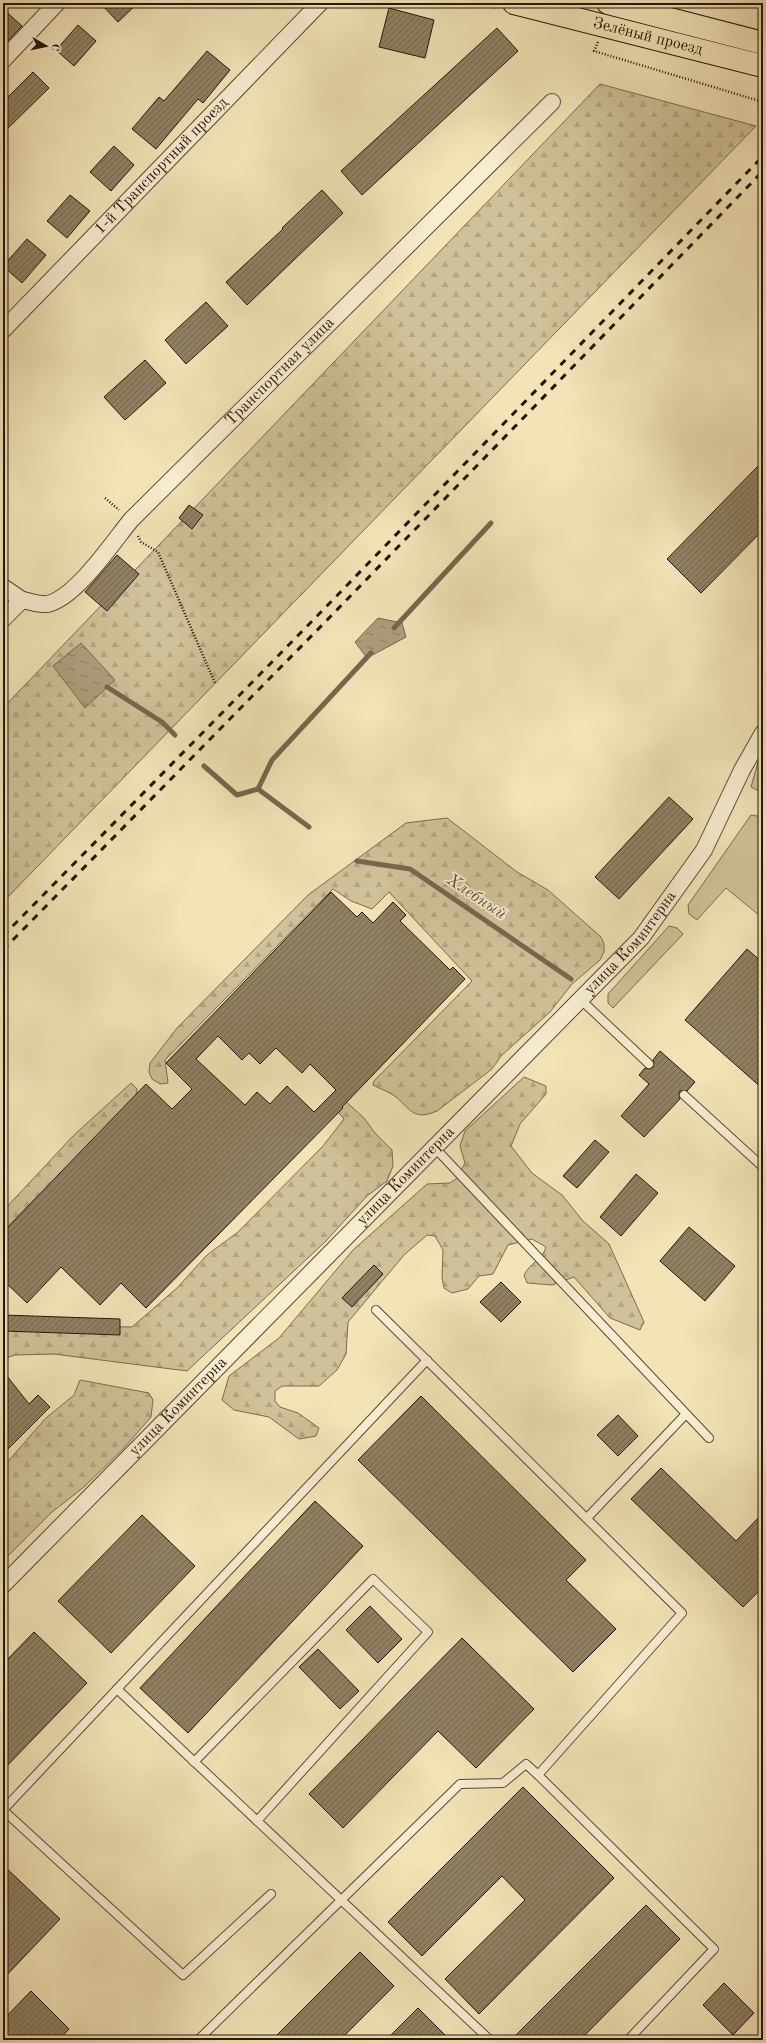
<svg xmlns="http://www.w3.org/2000/svg" width="766" height="2043" viewBox="0 0 766 2043" font-family="'Old Standard TT',serif">
  <style>
    .grass { fill: #cfc199; stroke: #7a6b51 }
    .forest { fill: url(#forest-firs); stroke: #7a6b51 }
    .water { fill: url(#water-ripples); stroke: #76674e }
    .lines { fill: none; stroke-linecap: round; stroke-linejoin: round }
    .stream { stroke: #76674e; stroke-width: 5 }
    .building { fill: url(#building-hatch); stroke: #241509; fill-rule: evenodd }
    .lane-casing { stroke: #584934; stroke-width: 10 }
    .street-casing { stroke: #584934; stroke-width: 18 }
    .primary-casing { stroke: #241509; stroke-width: 24 }
    .path { stroke: #241509; stroke-width: 2.5; stroke-dasharray: 1 2; stroke-linecap: butt }
    .lane { stroke: #f7edd0; stroke-width: 8 }
    .street { stroke: #f7edd0; stroke-width: 16 }
    .primary { stroke: #f2e4b7; stroke-width: 22 }
    .rail { stroke: #241509; stroke-width: 3; stroke-dasharray: 7 7; stroke-linecap: butt }
    .labels { text-anchor: middle; dominant-baseline: central; stroke-width: 3.5; stroke-linejoin: round; paint-order: stroke }
    .street-label { font-size: 16px; fill: #241509; stroke: #f7edd0 }
    .water-label { font-size: 17px; font-style: italic; fill: #5a4c37; stroke: #f7edd0 }
  </style>
  <defs>
    <pattern id="forest-firs" width="22" height="20" patternUnits="userSpaceOnUse"><rect width="22" height="20" fill="#cfc199"/><path d="M5 1l3.5 6h-7zM16 11l3.5 6h-7z" fill="#b2a582"/></pattern>
    <pattern id="water-ripples" width="26" height="14" patternUnits="userSpaceOnUse"><rect width="26" height="14" fill="#ac9e7c"/><path d="M2 4q2-2 4 0t4 0M15 11q2-2 4 0t4 0" fill="none" stroke="#8c8064"/></pattern>
    <pattern id="building-hatch" width="6" height="6" patternUnits="userSpaceOnUse"><rect width="6" height="6" fill="#8f8163"/><path d="M-1 1l2-2M0 6l6-6M5 7l2-2" fill="none" stroke="#756850"/></pattern>
  </defs>
  <rect width="100%" height="100%" fill="#f2e4b7"/>
  <filter id="stains"><feTurbulence type="fractalNoise" baseFrequency=".005" numOctaves="4"/><feColorMatrix values="0 0 0 0 .2 0 0 0 0 .09 0 0 0 0 .02 0 0 0 .5 -.17"/></filter>
  <radialGradient id="worn" r=".72"><stop offset=".6" stop-color="#630" stop-opacity="0"/><stop offset="1" stop-color="#630" stop-opacity=".3"/></radialGradient>
  <!-- grass -->
  <g class="grass">
    <path d="M 763,754 L 763,793 L 751,787 L 758,762 Z"/>
    <path d="M 751,815 L 763,817 L 763,916 L 760,916 L 726,888 L 697,920 L 689,914 L 688,905 Z"/>
    <path d="M 669,926 L 677,928 L 683,934 L 613,1008 L 608,1003 L 608,994 Z"/>
  </g>
  <!-- forest -->
  <g class="forest">
    <path d="M 600,84 L 756,126 L 3,902 L 3,708 Z"/>
    <path d="M 447,818 L 517,872 L 548,890 L 601,937 L 604,944 L 604,952 L 600,960 L 572,984 L 550,1012 L 501,1056 L 492,1069 L 437,1111 C 414,1121 411,1110 396,1097 C 390,1092 380,1089 373,1085 L 374,1081 L 472,981 L 389,892 L 372,909 L 351,901 L 333,889 L 165,1060 L 168,1083 L 160,1084 L 152,1079 L 149,1072 L 150,1063 L 177,1028 L 308,895 L 406,823 Z"/>
    <path d="M 524,1077 L 546,1086 L 546,1094 L 520,1124 L 511,1146 L 532,1173 L 562,1195 L 583,1221 L 609,1244 L 644,1322 L 640,1330 L 610,1318 L 574,1277 L 552,1285 L 527,1283 L 524,1275 C 530,1263 543,1259 546,1247 L 532,1239 L 508,1245 L 493,1274 L 479,1276 L 468,1289 L 452,1293 L 444,1288 L 442,1278 L 443,1250 L 435,1236 L 427,1235 L 404,1255 L 348,1322 L 346,1354 L 337,1370 L 319,1386 L 282,1386 L 275,1391 L 275,1401 L 280,1407 L 298,1413 L 319,1428 L 316,1436 L 299,1439 L 269,1417 L 234,1410 L 222,1400 L 229,1376 L 279,1338 L 353,1250 L 427,1184 L 450,1183 L 457,1178 L 465,1163 L 460,1146 L 465,1131 Z"/>
    <path d="M 131,1083 L 137,1089 L 135,1102 L 3,1240 L 3,1211 L 73,1136 Z"/>
    <path d="M 342,1098 L 364,1118 L 375,1133 L 392,1150 L 393,1166 L 387,1181 L 367,1196 L 326,1241 L 187,1371 L 54,1354 L 15,1355 L 3,1359 L 3,1325 L 132,1327 L 177,1288 L 207,1255 L 238,1232 L 323,1146 L 344,1119 L 334,1107 Z"/>
    <path d="M 80,1380 L 149,1393 L 153,1400 L 151,1417 L 124,1448 L 84,1487 L 52,1512 L 3,1561 L 3,1467 L 46,1418 L 74,1395 Z"/>
  </g>
  <!-- water -->
  <g class="water">
    <path d="M 378,618 L 402,623 L 406,637 L 367,658 L 355,642 Z"/>
    <path d="M 81,643 L 115,680 L 85,708 L 53,666 Z"/>
  </g>
  <g class="lines">
    <!-- stream -->
    <g class="stream">
      <path d="M 394,628 L 491,523"/>
      <path d="M 107,687 L 162,722 L 175,735"/>
      <path d="M 204,766 L 237,795 L 258,789 L 309,827"/>
      <path d="M 258,789 L 272,760 L 371,653"/>
      <path d="M 357,861 L 410,869 L 571,979"/>
    </g>
  </g>
  <!-- building -->
  <g class="building">
    <path d="M 100,3 L 138,3 L 118,22 Z"/>
    <path d="M 389,8 L 434,20 L 425,58 L 379,47 Z"/>
    <path d="M 3,9 L 22,26 L 3,46 Z"/>
    <path d="M 78,25 L 96,41 L 74,66 L 56,50 Z"/>
    <path d="M 497,28 L 518,51 L 362,195 L 341,171 Z"/>
    <path d="M 207,51 L 230,70 L 203,103 L 198,99 L 156,149 L 132,129 L 159,97 L 164,101 Z"/>
    <path d="M 33,72 L 49,88 L 3,133 L 3,102 Z"/>
    <path d="M 114,146 L 134,165 L 111,191 L 90,172 Z"/>
    <path d="M 322,190 L 343,213 L 247,305 L 226,282 L 283,229 L 282,228 Z"/>
    <path d="M 70,195 L 90,211 L 67,238 L 47,221 Z"/>
    <path d="M 27,239 L 46,255 L 22,283 L 3,266 Z"/>
    <path d="M 206,302 L 228,326 L 186,364 L 165,340 Z"/>
    <path d="M 145,360 L 166,383 L 125,420 L 104,397 Z"/>
    <path d="M 763,461 L 763,530 L 701,593 L 667,559 Z"/>
    <path d="M 189,505 L 203,515 L 192,529 L 179,518 Z"/>
    <path d="M 117,555 L 139,574 L 107,611 L 85,592 Z"/>
    <path d="M 669,797 L 693,819 L 619,899 L 595,877 Z"/>
    <path d="M 331,892 L 357,917 L 362,912 L 373,923 L 393,902 L 406,915 L 400,921 L 450,970 L 453,967 L 465,979 L 342,1107 L 343,1108 L 146,1308 L 121,1283 L 100,1305 L 61,1267 L 27,1303 L 3,1280 L 3,1232 L 146,1084 L 172,1109 L 192,1089 L 166,1063 ZM 218,1036 L 242,1060 L 249,1053 L 260,1064 L 276,1048 L 302,1073 L 310,1064 L 336,1090 L 314,1112 L 287,1086 L 270,1104 L 257,1092 L 245,1105 L 196,1059 Z"/>
    <path d="M 747,949 L 763,963 L 763,1089 L 685,1020 Z"/>
    <path d="M 660,1051 L 695,1082 L 687,1091 L 680,1091 L 679,1094 L 680,1099 L 644,1137 L 621,1116 L 649,1084 L 639,1075 L 645,1068 L 650,1069 L 653,1067 L 654,1063 L 653,1060 Z"/>
    <path d="M 595,1140 L 609,1152 L 577,1188 L 563,1176 Z"/>
    <path d="M 636,1174 L 658,1193 L 621,1236 L 600,1217 Z"/>
    <path d="M 689,1227 L 735,1266 L 705,1301 L 660,1261 Z"/>
    <path d="M 374,1265 L 383,1274 L 352,1307 L 342,1298 Z"/>
    <path d="M 501,1282 L 521,1302 L 501,1322 L 480,1302 Z"/>
    <path d="M 3,1315 L 120,1319 L 120,1335 L 3,1331 Z"/>
    <path d="M 3,1371 L 29,1404 L 38,1395 L 50,1407 L 3,1454 Z"/>
    <path d="M 421,1396 L 586,1560 L 566,1580 L 616,1629 L 573,1672 L 358,1460 Z"/>
    <path d="M 618,1415 L 638,1436 L 618,1456 L 597,1435 Z"/>
    <path d="M 661,1468 L 736,1541 L 763,1513 L 763,1587 L 743,1607 L 631,1499 Z"/>
    <path d="M 315,1501 L 363,1546 L 188,1733 L 140,1688 Z"/>
    <path d="M 142,1515 L 195,1566 L 111,1653 L 58,1601 Z"/>
    <path d="M 370,1606 L 402,1639 L 378,1663 L 346,1630 Z"/>
    <path d="M 34,1632 L 87,1683 L 3,1770 L 3,1664 Z"/>
    <path d="M 462,1638 L 534,1709 L 476,1768 L 438,1731 L 343,1828 L 309,1794 Z"/>
    <path d="M 318,1649 L 359,1691 L 340,1709 L 299,1667 Z"/>
    <path d="M 523,1787 L 614,1878 L 479,2014 L 445,1979 L 525,1900 L 502,1876 L 422,1956 L 388,1922 Z"/>
    <path d="M 3,1865 L 60,1919 L 3,1979 Z"/>
    <path d="M 646,1905 L 680,1939 L 580,2040 L 511,2040 Z"/>
    <path d="M 360,1952 L 394,1986 L 340,2040 L 272,2040 Z"/>
    <path d="M 724,1983 L 754,2013 L 733,2035 L 703,2005 Z"/>
    <path d="M 31,1991 L 69,2029 L 59,2040 L 3,2040 L 3,2020 Z"/>
    <path d="M 418,2008 L 450,2040 L 386,2040 Z"/>
  </g>
  <g class="lines">
    <!-- lane casing -->
    <g class="lane-casing">
      <g id="lane">
        <path d="M 580,999 L 649,1064"/>
        <path d="M 684,1095 L 763,1167"/>
        <path d="M 435,1148 L 709,1438"/>
        <path d="M 376,1310 L 682,1613 L 538,1775 L 714,1949 L 628,2040"/>
        <path d="M 587,1518 L 686,1414"/>
        <path d="M 117,1689 L 490,2040"/>
        <path d="M 194,1762 L 373,1579 L 428,1632 L 257,1821"/>
        <path d="M 271,1894 L 183,1975 L 3,1810 L 427,1360"/>
        <path d="M 198,2040 L 460,1784 L 503,1783 L 526,1764 L 538,1775"/>
      </g>
    </g>
    <!-- street casing -->
    <g class="street-casing">
      <g id="street">
        <path d="M 3,60 L 57,3"/>
        <path id="s1" d="M 3,330 L 320,3"/>
        <path d="M 3,587 L 22,600"/>
        <path id="s2" d="M 3,619 L 22,600 C 29,601 40,605 47,604 C 75,599 113,542 131,520 L 552,102"/>
        <path id="s3" d="M 3,1585 L 641,938 L 704,850 L 742,770 L 763,733"/>
      </g>
    </g>
    <!-- primary casing -->
    <g class="primary-casing">
      <g id="primary">
        <path id="s4" d="M 514,3 L 763,66"/>
        <path d="M 608,3 L 763,43"/>
      </g>
    </g>
    <!-- path -->
    <g class="path">
      <path d="M 480,3 L 497,8"/>
      <path d="M 598,42 L 594,51 L 763,102"/>
      <path d="M 105,498 L 119,510"/>
      <path d="M 138,536 L 141,542 L 158,552 L 215,683"/>
    </g>
    <!-- lane -->
    <use href="#lane" class="lane"/>
    <!-- street -->
    <use href="#street" class="street"/>
    <!-- primary -->
    <use href="#primary" class="primary"/>
    <!-- rail -->
    <g class="rail">
      <path d="M 3,936 L 324,609 L 763,156"/>
      <path d="M 3,950 L 331,616 L 763,171"/>
    </g>
  </g>
  <g class="labels">
    <!-- street labels -->
    <g class="street-label">
      <text stroke="none"><textPath href="#s4" startOffset="138">Зелёный проезд</textPath></text>
      <text stroke="none"><textPath href="#s1" startOffset="228">1-й Транспортный проезд</textPath></text>
      <text stroke="none"><textPath href="#s2" startOffset="383">Транспортная улица</textPath></text>
      <text stroke="none"><textPath href="#s3" startOffset="898">улица Коминтерна</textPath></text>
      <text stroke="none"><textPath href="#s3" startOffset="574">улица Коминтерна</textPath></text>
      <text stroke="none"><textPath href="#s3" startOffset="250">улица Коминтерна</textPath></text>
    </g>
    <!-- water labels -->
    <g class="water-label">
      <text transform="translate(476 897) rotate(34)">Хлебный</text>
    </g>
  </g>
  <!-- margin -->
  <rect width="766" height="2043" fill="none" stroke="#f2e4b7" stroke-width="16"/>
  <rect x="4" y="4" width="758" height="2035" fill="none" stroke="#241509" stroke-width="2"/>
  <rect x="8" y="8" width="750" height="2027" fill="none" stroke="#241509"/>
  <!-- north arrow -->
  <g transform="translate(46 46) rotate(99)" stroke="#f7edd0" stroke-width="3" paint-order="stroke">
  <path d="M0-3L7 15L0 10L-7 15Z" fill="#241509"/>
  <text y="-6" font-size="11" font-weight="bold" text-anchor="middle" fill="#241509">С</text>
  </g>
  <rect width="100%" height="100%" filter="url(#stains)"/>
  <rect width="100%" height="100%" fill="url(#worn)"/>
</svg>
